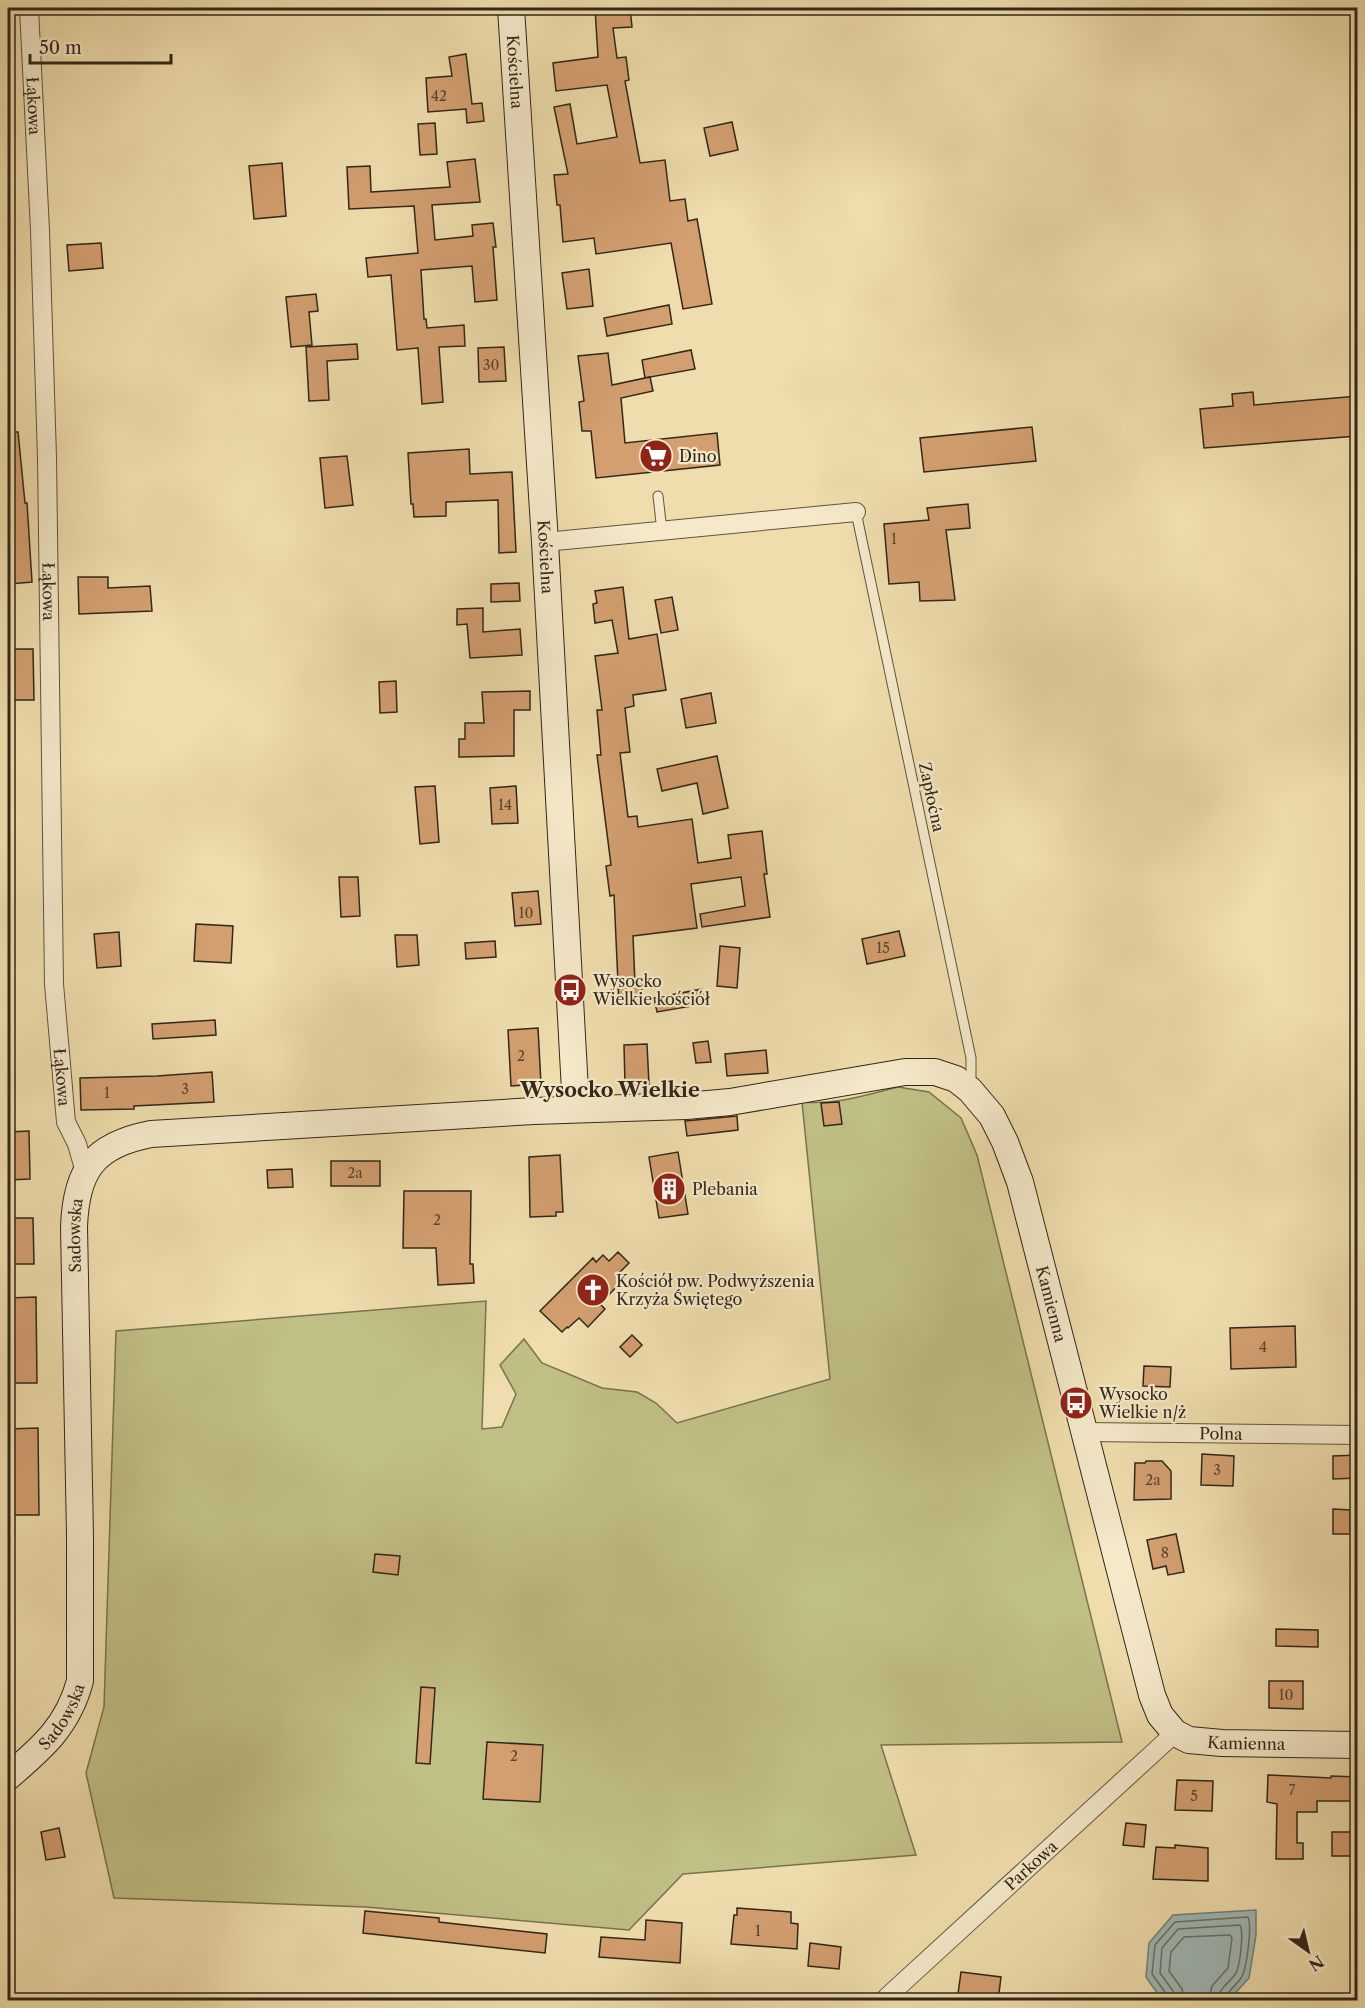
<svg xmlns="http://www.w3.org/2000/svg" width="1365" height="2008" viewBox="0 0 1365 2008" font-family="'Libre Caslon Text',serif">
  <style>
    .green { fill: #c0bf85; stroke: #79734e; stroke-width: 1.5 }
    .water { fill: #a0b8b6; stroke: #747e77; stroke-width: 1.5 }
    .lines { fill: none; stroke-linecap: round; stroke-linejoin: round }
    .shore { stroke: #697067; stroke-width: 1.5 }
    .building { fill: #d39f71; stroke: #322718; stroke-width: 1.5 }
    .lane-casing { stroke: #61543d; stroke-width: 11 }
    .street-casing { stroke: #61543d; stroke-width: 20 }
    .secondary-casing { stroke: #322718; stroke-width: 28 }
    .lane { stroke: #f5e9ca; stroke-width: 9 }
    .street { stroke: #f5e9ca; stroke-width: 18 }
    .secondary { stroke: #f5e9ca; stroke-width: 26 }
    .labels { text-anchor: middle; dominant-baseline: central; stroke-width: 4.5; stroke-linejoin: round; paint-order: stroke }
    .number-label { font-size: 14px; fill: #5a452e }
    .street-label { font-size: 16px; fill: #322718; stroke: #f5e9ca }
    .poi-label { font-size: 16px; fill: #322718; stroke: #f5e9ca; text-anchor: start }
    .quarter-label { font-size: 20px; font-weight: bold; fill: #322718; stroke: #f5e9ca }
  </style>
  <rect width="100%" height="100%" fill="#efddad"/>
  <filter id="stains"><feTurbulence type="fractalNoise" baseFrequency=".00333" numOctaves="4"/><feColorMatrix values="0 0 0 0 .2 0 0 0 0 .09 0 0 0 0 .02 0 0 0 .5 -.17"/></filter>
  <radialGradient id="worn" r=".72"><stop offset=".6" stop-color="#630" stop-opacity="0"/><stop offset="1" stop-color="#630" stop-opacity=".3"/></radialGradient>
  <!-- green -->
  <path class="green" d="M 898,1087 L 929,1092 L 961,1118 L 977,1155 L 1122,1742 L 881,1745 L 916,1855 L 683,1874 L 629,1930 L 366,1907 L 114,1898 L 86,1773 L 104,1707 L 116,1331 L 486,1301 L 482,1429 L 502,1427 L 516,1394 L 500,1365 L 524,1339 L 542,1363 L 602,1388 L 637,1392 L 656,1403 L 677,1423 L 830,1379 L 802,1102 C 836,1105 866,1095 898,1087 Z"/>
  <!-- water -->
  <path class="water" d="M 1256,1910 L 1256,1935 L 1249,1978 L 1229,2000 L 1168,2000 L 1160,1997 L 1146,1977 L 1149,1943 L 1173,1915 Z"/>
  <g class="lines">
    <!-- shore -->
    <g class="shore">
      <path d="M 1168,2000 L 1167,1995 L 1152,1974 L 1155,1945 L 1175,1922 L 1248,1917 C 1252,1926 1247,1969 1241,1978 C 1236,1986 1227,1991 1225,2000"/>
      <path d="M 1175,2000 L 1173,1991 L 1160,1973 L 1162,1948 L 1178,1929 L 1240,1925 C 1244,1932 1240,1965 1236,1973 C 1230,1983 1219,1987 1218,2000"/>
      <path d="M 1184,2000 L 1182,1989 L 1169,1971 L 1171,1952 L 1184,1937 L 1230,1935 L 1232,1938 L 1228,1968 L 1212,1986 L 1209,2000"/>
    </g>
  </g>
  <!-- building -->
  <g class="building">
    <path d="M 595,8 L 630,8 L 632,27 L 613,28 L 617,58 L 626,57 L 629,80 L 625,81 L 640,163 L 665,160 L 670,201 L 685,199 L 688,221 L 697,219 L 712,304 L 683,309 L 671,243 L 596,254 L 594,238 L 563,242 L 560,205 L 557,205 L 554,175 L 568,174 L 554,107 L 570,104 L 577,144 L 617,137 L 607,85 L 556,91 L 553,63 L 598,57 Z"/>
    <path d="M 466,54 L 472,104 L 482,103 L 484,121 L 467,123 L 466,109 L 428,112 L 426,78 L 452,76 L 449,57 Z"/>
    <path d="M 732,122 L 738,150 L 710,156 L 704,128 Z"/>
    <path d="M 435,123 L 437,154 L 420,155 L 418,124 Z"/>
    <path d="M 475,159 L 480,202 L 432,205 L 435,240 L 473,236 L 472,225 L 493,223 L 496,247 L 493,247 L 497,300 L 475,302 L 472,266 L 421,270 L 424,319 L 426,319 L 427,328 L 464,325 L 465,346 L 439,347 L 443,402 L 422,404 L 418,348 L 397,350 L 391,275 L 368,277 L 366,258 L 418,253 L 414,206 L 349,209 L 347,167 L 370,166 L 371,192 L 388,191 L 450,187 L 447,162 Z"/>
    <path d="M 282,163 L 286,216 L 254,219 L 249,166 Z"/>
    <path d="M 101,243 L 103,268 L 69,271 L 67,245 Z"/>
    <path d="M 589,269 L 593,306 L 567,309 L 562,273 Z"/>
    <path d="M 316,294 L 318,311 L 309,312 L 312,345 L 291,347 L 286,297 Z"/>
    <path d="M 669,305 L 672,324 L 607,336 L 604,318 Z"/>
    <path d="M 357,344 L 358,359 L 327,361 L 329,400 L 309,401 L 306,347 Z"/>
    <path d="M 504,347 L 506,381 L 479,382 L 478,348 Z"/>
    <path d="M 691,350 L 695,369 L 645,378 L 642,360 Z"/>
    <path d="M 608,353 L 612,385 L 650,377 L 653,391 L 621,398 L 625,443 L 717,433 L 720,465 L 596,478 L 591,431 L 582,431 L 579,402 L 584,401 L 578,356 Z"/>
    <path d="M 1253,392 L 1254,405 L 1358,396 L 1358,436 L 1204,448 L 1200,409 L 1233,406 L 1232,394 Z"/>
    <path d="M 1032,427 L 1036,461 L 924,472 L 920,438 Z"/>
    <path d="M 8,432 L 18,432 L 25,503 L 27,503 L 32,582 L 10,584 L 9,572 L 8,572 Z"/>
    <path d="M 469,449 L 470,474 L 512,472 L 516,552 L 499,553 L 498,500 L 446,502 L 446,516 L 414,517 L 413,504 L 411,504 L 408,453 Z"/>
    <path d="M 347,456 L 353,505 L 325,508 L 320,458 Z"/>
    <path d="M 968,504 L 970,528 L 946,530 L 955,600 L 920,601 L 919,582 L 889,584 L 884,524 L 929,520 L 927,508 Z"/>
    <path d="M 78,577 L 108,577 L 108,588 L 150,586 L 152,611 L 79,614 Z"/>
    <path d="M 519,583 L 520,601 L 491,602 L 491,584 Z"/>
    <path d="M 623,587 L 629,639 L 657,634 L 666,690 L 633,695 L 634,706 L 625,708 L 630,752 L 620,753 L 628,817 L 637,816 L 638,827 L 692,819 L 698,863 L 731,858 L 728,835 L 762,831 L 767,874 L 764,874 L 770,917 L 702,927 L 700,914 L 745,906 L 741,877 L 691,884 L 697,928 L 633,936 L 635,984 L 641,983 L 643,1003 L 619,1005 L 614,895 L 610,896 L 606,866 L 611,865 L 597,755 L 601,755 L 597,710 L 602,710 L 595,656 L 618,653 L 612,620 L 595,623 L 593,604 L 597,603 L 595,591 Z"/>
    <path d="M 672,597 L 678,630 L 661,633 L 655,600 Z"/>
    <path d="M 483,608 L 483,632 L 520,629 L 522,655 L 470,658 L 467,624 L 457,625 L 457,609 Z"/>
    <path d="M 14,649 L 33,649 L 34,700 L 8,700 L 8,671 L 14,670 Z"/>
    <path d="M 396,681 L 397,712 L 380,713 L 379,682 Z"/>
    <path d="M 530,691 L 530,710 L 514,710 L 514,756 L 459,757 L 459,739 L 465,739 L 465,723 L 484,723 L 482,692 Z"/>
    <path d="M 711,693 L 716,723 L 686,728 L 681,699 Z"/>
    <path d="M 717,756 L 728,808 L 703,814 L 697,783 L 662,791 L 657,769 Z"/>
    <path d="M 435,786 L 439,842 L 420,844 L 415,787 Z"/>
    <path d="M 516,786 L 518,823 L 492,824 L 490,788 Z"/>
    <path d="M 339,877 L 358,877 L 360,916 L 341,917 Z"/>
    <path d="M 538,891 L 541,924 L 515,926 L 512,893 Z"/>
    <path d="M 196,924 L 233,926 L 231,963 L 194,961 Z"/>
    <path d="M 899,931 L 905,956 L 867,964 L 862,939 Z"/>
    <path d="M 119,932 L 121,966 L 97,968 L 94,934 Z"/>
    <path d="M 395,935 L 417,935 L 419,965 L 397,967 Z"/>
    <path d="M 495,941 L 496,957 L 466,959 L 465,943 Z"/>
    <path d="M 720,946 L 740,948 L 737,988 L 717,986 Z"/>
    <path d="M 702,989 L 704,1004 L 657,1012 L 654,998 Z"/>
    <path d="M 215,1020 L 216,1035 L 153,1039 L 152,1024 Z"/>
    <path d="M 538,1028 L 541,1084 L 511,1086 L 508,1030 Z"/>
    <path d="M 708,1041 L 711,1062 L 696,1063 L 693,1043 Z"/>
    <path d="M 647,1044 L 649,1084 L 625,1085 L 624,1045 Z"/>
    <path d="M 766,1050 L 768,1073 L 727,1076 L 725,1054 Z"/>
    <path d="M 212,1072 L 214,1102 L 134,1106 L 134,1109 L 81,1110 L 80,1078 L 157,1076 Z"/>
    <path d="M 839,1102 L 842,1124 L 824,1126 L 821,1103 Z"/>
    <path d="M 737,1116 L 738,1130 L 687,1136 L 685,1121 Z"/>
    <path d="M 29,1131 L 30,1179 L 8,1180 L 8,1132 Z"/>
    <path d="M 678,1152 L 688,1214 L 659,1218 L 649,1157 Z"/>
    <path d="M 560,1155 L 563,1212 L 556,1212 L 556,1216 L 530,1217 L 529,1157 Z"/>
    <rect x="331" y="1161" width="49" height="25"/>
    <path d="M 292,1169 L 293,1187 L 268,1188 L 267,1170 Z"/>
    <path d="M 404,1191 L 471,1191 L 470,1264 L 473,1264 L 474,1283 L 438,1285 L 436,1248 L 403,1248 Z"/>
    <path d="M 8,1218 L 33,1218 L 34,1264 L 8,1264 Z"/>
    <path d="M 618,1252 L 629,1263 L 620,1272 L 625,1278 L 600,1304 L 605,1309 L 588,1327 L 579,1318 L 568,1328 L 567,1327 L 562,1332 L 540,1311 L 593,1258 L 596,1262 L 603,1255 L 609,1261 Z"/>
    <path d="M 36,1297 L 37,1383 L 8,1383 L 8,1298 Z"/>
    <path d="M 1295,1326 L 1296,1367 L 1231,1369 L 1230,1328 Z"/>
    <path d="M 632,1335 L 642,1345 L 630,1357 L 620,1347 Z"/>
    <path d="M 1144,1366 L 1171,1367 L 1170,1387 L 1143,1386 Z"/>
    <path d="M 38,1428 L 39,1515 L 10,1515 L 8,1429 Z"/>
    <path d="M 1202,1454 L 1234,1456 L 1233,1486 L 1201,1485 Z"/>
    <path d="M 1358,1455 L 1358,1478 L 1333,1479 L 1333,1456 Z"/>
    <path d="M 1146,1461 L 1162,1461 L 1171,1471 L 1171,1499 L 1134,1500 L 1135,1463 L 1145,1463 Z"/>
    <path d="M 1333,1509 L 1350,1510 L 1350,1534 L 1333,1534 Z"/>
    <path d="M 1176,1534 L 1184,1572 L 1168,1575 L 1166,1566 L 1153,1569 L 1147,1540 Z"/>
    <path d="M 375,1554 L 400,1556 L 398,1575 L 373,1572 Z"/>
    <path d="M 1276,1629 L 1318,1630 L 1318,1647 L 1276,1646 Z"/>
    <path d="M 1269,1681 L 1303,1681 L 1303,1709 L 1269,1708 Z"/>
    <path d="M 421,1687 L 435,1688 L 430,1764 L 416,1763 Z"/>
    <path d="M 487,1742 L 543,1745 L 540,1802 L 483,1799 Z"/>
    <path d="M 1268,1775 L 1331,1778 L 1331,1776 L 1358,1777 L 1358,1801 L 1317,1801 L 1317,1812 L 1297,1812 L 1297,1843 L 1303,1843 L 1303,1859 L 1276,1859 L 1277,1804 L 1267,1802 Z"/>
    <path d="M 1177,1780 L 1213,1781 L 1212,1811 L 1175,1810 Z"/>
    <path d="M 1126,1823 L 1146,1825 L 1144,1847 L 1123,1845 Z"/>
    <path d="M 59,1828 L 65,1857 L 46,1860 L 41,1832 Z"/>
    <rect x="1332" y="1832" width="26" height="24"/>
    <path d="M 1175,1845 L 1208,1848 L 1208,1881 L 1153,1879 L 1156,1847 L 1175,1848 Z"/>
    <path d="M 737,1908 L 791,1912 L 791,1923 L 798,1924 L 797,1949 L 731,1944 L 734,1915 L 737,1915 Z"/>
    <path d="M 365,1911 L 439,1918 L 439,1922 L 547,1934 L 545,1953 L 363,1933 Z"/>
    <path d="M 646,1920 L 682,1923 L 680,1963 L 599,1957 L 601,1937 L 645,1940 Z"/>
    <path d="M 810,1943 L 841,1947 L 839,1969 L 808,1966 Z"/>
    <path d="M 961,1972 L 1001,1977 L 998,2001 L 957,2001 Z"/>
  </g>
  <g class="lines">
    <!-- lane casing -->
    <g class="lane-casing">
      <g id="lane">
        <path d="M 658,496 L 662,531"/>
        <path d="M 856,512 L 971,1058 L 971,1085"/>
      </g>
    </g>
    <!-- street casing -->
    <g class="street-casing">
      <g id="street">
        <path id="s1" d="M 29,8 L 40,231 L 47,458 L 54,984 L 66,1122 L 77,1144 L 85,1172"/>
        <path d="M 545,542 L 856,512"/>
        <path id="s2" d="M 1083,1432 L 1358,1435"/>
        <path id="s3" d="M 887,2000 L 887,1997 L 1175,1733"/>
      </g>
    </g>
    <!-- secondary casing -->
    <g class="secondary-casing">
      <g id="secondary">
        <path id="s4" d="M 511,8 L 545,542 L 576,1109"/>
        <path id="s5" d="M 8,1777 C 42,1748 68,1726 80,1681 L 80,1536 L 74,1227 C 76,1170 94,1145 151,1134 L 534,1111 L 686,1106 L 730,1102 L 905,1072 L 935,1072 L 956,1079 L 970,1090 L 992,1116 L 1005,1142 L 1020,1182 L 1152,1695 L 1160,1715 L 1175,1733 L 1189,1740 L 1222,1743 L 1358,1745"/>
      </g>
    </g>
    <!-- lane -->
    <use href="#lane" class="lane"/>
    <!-- street -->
    <use href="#street" class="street"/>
    <!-- secondary -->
    <use href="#secondary" class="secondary"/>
  </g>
  <!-- icons -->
  <defs>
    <g id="supermarket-disc" transform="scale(1.725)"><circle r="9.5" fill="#8f2418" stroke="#f5e9ca"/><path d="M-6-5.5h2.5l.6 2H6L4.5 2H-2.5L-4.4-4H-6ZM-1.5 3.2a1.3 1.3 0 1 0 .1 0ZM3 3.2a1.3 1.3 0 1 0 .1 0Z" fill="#fff"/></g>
    <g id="bus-disc" transform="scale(1.725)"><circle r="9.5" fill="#8f2418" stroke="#f5e9ca"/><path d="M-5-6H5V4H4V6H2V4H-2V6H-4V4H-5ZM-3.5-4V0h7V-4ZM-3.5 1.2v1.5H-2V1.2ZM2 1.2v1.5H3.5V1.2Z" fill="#fff"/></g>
    <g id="building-disc" transform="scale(1.725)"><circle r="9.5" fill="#8f2418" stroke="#f5e9ca"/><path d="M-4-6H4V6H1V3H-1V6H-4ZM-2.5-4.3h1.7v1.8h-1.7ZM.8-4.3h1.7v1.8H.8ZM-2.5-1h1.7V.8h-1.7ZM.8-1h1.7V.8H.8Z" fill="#fff"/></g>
    <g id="church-disc" transform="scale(1.725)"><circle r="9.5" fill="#8f2418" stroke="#f5e9ca"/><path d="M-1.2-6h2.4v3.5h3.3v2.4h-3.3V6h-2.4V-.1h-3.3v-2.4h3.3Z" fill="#fff"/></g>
  </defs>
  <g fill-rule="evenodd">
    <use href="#supermarket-disc" x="656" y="456"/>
    <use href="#bus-disc" x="570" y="990"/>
    <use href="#building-disc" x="669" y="1189"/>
    <use href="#church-disc" x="593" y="1290"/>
    <use href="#bus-disc" x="1076" y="1403"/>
  </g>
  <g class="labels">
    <!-- number labels -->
    <g class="number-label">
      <text x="439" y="96">42</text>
      <text x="491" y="365">30</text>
      <text x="894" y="539">1</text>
      <text x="505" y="805">14</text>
      <text x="526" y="913">10</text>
      <text x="883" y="948">15</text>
      <text x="521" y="1056">2</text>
      <text x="185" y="1089">3</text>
      <text x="107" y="1093">1</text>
      <text x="355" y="1173">2a</text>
      <text x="437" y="1220">2</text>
      <text x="1263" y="1347">4</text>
      <text x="1217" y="1470">3</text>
      <text x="1153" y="1480">2a</text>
      <text x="1165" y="1553">8</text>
      <text x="1286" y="1695">10</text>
      <text x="514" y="1756">2</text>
      <text x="1292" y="1790">7</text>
      <text x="1194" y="1796">5</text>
      <text x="758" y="1931">1</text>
    </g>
    <!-- street labels -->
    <g class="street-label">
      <text stroke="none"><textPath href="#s4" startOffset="64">Kościelna</textPath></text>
      <text stroke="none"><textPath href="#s1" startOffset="98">Łąkowa</textPath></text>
      <text stroke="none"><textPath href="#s4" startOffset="550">Kościelna</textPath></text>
      <text stroke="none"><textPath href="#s1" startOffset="584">Łąkowa</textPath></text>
      <text transform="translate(932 797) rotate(78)">Zapłoćna</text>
      <text stroke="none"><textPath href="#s1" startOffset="1070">Łąkowa</textPath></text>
      <text stroke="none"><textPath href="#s5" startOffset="568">Sadowska</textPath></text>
      <text stroke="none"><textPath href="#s5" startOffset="1770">Kamienna</textPath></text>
      <text stroke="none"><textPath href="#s2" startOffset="138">Polna</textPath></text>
      <text stroke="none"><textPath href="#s5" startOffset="82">Sadowska</textPath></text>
      <text stroke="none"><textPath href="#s5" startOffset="2292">Kamienna</textPath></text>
      <text stroke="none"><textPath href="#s3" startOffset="198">Parkowa</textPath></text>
    </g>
    <!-- poi labels -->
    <g class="poi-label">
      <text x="679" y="456">Dino</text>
      <text x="593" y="981">Wysocko<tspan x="593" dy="18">Wielkie kościół</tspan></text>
      <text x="692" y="1189">Plebania</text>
      <text x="616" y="1281">Kościół pw. Podwyższenia<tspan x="616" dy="18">Krzyża Świętego</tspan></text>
      <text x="1099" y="1394">Wysocko<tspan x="1099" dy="18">Wielkie n/ż</tspan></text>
    </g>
    <!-- quarter labels -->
    <g class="quarter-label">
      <text x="610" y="1090">Wysocko Wielkie</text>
    </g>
  </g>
  <!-- margin -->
  <rect width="1365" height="2008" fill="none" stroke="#efddad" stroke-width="30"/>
  <rect x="9" y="9" width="1347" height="1990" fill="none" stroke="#322718" stroke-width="3"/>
  <rect x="15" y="15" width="1335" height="1978" fill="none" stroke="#322718" stroke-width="1.5"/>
  <!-- north arrow -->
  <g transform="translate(1308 1951) rotate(146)" stroke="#f5e9ca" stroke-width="4.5" paint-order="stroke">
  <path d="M0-4.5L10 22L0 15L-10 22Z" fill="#322718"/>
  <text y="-9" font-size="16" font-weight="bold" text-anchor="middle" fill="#322718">N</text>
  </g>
  <!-- scale -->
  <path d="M30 54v9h141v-9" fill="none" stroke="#322718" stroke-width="3"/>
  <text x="39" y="54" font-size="18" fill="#322718" stroke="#f5e9ca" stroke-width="4.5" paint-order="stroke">50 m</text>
  <rect width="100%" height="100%" filter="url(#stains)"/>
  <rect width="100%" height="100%" fill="url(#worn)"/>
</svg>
